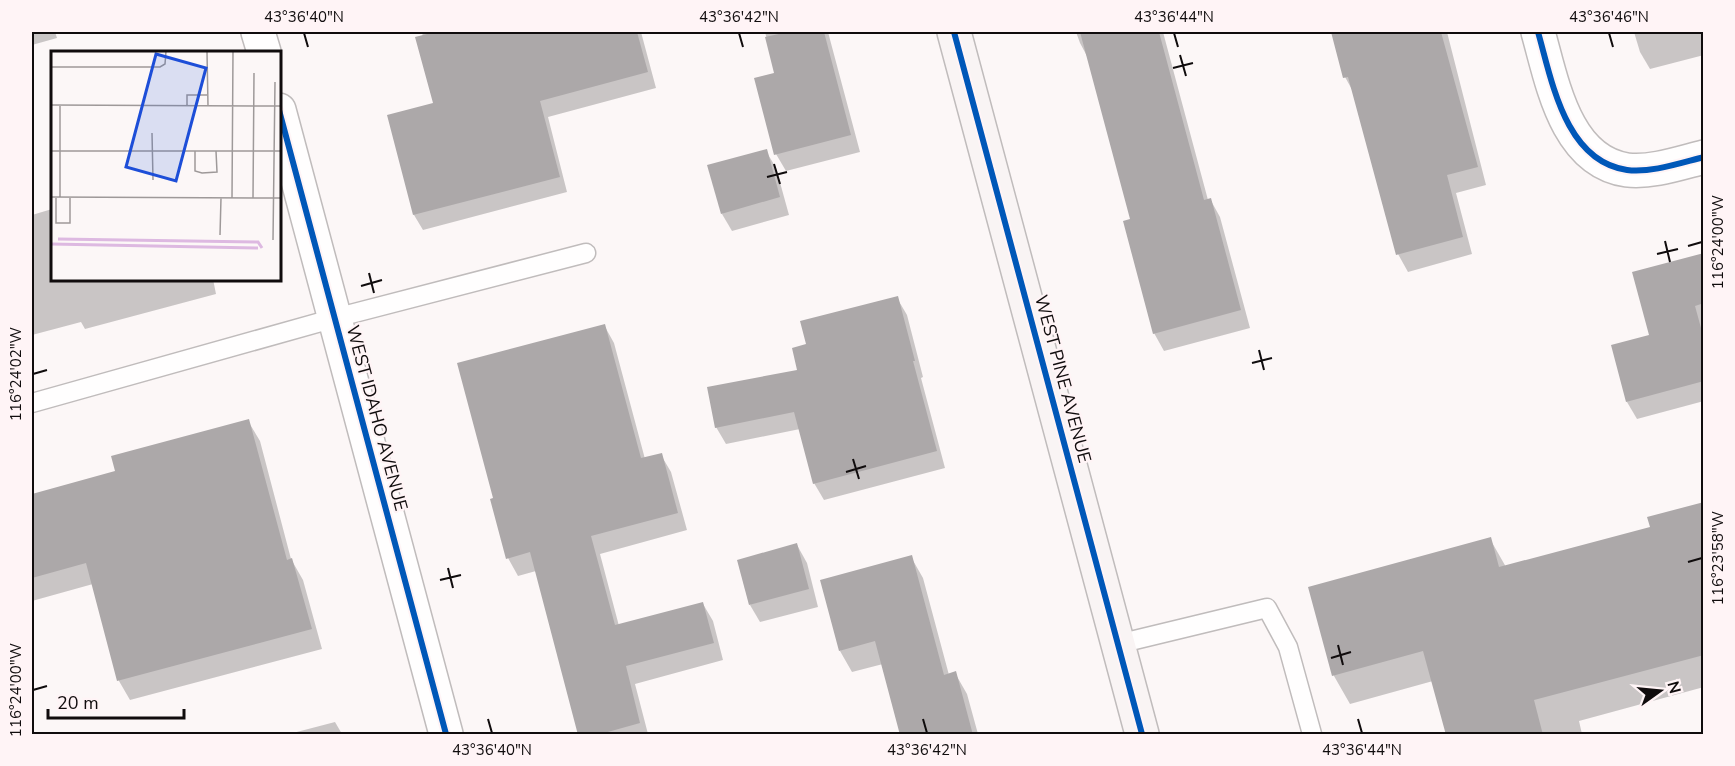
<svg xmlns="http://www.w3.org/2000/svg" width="1735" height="766" viewBox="0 0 1735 766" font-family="'Nunito Sans',sans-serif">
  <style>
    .shadow { fill: #0003 }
    .building { fill: #aca8a9 }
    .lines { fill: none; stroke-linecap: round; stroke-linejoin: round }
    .lane-casing { stroke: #c0bcbc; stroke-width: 21 }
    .street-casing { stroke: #c0bcbc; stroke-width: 36 }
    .secondary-casing { stroke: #c0bcbc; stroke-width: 36 }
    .lane { stroke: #fffefe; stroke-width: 18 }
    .street { stroke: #fffefe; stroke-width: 33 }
    .secondary { stroke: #f9f4f4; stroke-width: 33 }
    .cycleway-casing { stroke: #fff4f6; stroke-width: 10 }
    .cycleway { stroke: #0057b8; stroke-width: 6 }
    .ticks { fill: none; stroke: #100c0d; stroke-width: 2 }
    .labels { text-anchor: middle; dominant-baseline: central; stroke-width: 4.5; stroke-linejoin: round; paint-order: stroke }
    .street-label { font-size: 18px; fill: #100c0d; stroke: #fff4f6 }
    .inset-river { fill: none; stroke: #ddb9e1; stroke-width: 3 }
    .inset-road { fill: none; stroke: #9e9999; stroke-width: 1.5 }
    .view { fill: #1d4ed8; fill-opacity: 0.15; stroke: #1d4ed8; stroke-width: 3 }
    .inset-edge { fill: none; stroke: #100c0d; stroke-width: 3 }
    .neatline { fill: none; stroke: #100c0d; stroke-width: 2 }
    .ticks-label { font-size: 15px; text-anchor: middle; fill: #100c0d }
  </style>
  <rect width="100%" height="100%" fill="#fcf7f7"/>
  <!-- shadow -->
  <g class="shadow">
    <path d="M 32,32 L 55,32 L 57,38 L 32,45 Z"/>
    <path d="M 422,32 L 641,32 L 656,88 L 548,117 L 567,192 L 423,230 L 414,215 L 388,116 L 434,104 Z"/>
    <path d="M 765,32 L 828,32 L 860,152 L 786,171 L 776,154 L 776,74 Z"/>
    <path d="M 1076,32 L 1163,32 L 1208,200 L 1210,199 L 1220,217 L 1250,328 L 1164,351 L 1154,333 L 1132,220 L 1088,58 L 1080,43 Z"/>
    <path d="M 1332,32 L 1447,32 L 1486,185 L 1456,193 L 1472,254 L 1408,272 L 1398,254 L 1355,95 L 1345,77 Z"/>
    <path d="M 1634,32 L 1704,32 L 1704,55 L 1650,69 L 1640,52 Z"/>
    <path d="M 766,151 L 776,168 L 789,215 L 732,231 L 722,214 Z"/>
    <path d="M 52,209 L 52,279 L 213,279 L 216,294 L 85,329 L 81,322 L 32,335 L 32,215 Z"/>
    <path d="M 1704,255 L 1704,401 L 1637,419 L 1627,402 L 1651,336 Z"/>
    <path d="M 897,298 L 907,315 L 923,377 L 921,378 L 945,468 L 824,500 L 814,483 L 800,429 L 726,444 L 716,427 L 799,371 L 808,345 Z"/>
    <path d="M 604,325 L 614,343 L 645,459 L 661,455 L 671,472 L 687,530 L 600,554 L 619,626 L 703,604 L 713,621 L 723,660 L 635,684 L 648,734 L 580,734 L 536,571 L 518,576 L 508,558 Z"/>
    <path d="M 248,421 L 260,441 L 291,559 L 303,580 L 322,649 L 130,700 L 119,681 L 93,584 L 32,601 L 32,495 L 117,472 Z"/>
    <path d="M 1704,503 L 1704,687 L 1579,721 L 1582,734 L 1448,734 L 1433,681 L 1350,704 L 1334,676 L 1310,588 L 1490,539 L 1506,567 L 1652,528 Z"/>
    <path d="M 797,545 L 807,563 L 818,607 L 760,622 L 750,605 Z"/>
    <path d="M 911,557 L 923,578 L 949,675 L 955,673 L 967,694 L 978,734 L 902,734 L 883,664 L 852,672 L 840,651 Z"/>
    <path d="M 335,722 L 342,734 L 289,734 Z"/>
  </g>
  <!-- building -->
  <g class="building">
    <path d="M 435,32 L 637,32 L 648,72 L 540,101 L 560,177 L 413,215 L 387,115 L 433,103 L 415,37 Z"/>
    <path d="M 788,32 L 824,32 L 851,135 L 774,155 L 754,78 L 774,73 L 765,37 Z"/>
    <path d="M 1080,32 L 1159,32 L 1204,200 L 1211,198 L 1241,310 L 1153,334 L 1123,221 L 1130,219 Z"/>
    <path d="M 1331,32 L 1441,32 L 1478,167 L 1447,175 L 1463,237 L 1396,255 L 1348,77 L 1343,78 Z"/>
    <path d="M 767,149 L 780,197 L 721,214 L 707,165 Z"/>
    <path d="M 1704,253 L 1704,303 L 1695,306 L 1704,339 L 1704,381 L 1626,402 L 1611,345 L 1649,335 L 1632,272 Z"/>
    <path d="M 898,296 L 915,361 L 913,361 L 937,451 L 813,484 L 794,412 L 715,428 L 707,387 L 797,370 L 792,348 L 806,344 L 800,321 Z"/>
    <path d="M 605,324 L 641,458 L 662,453 L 678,513 L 591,536 L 615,625 L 703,602 L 714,643 L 626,666 L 640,723 L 597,735 L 578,735 L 530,552 L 506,559 L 490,499 L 493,498 L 457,363 Z"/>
    <path d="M 249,419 L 287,560 L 292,558 L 312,629 L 117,681 L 86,563 L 32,578 L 32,494 L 115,471 L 111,456 Z"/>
    <path d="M 1704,502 L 1704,655 L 1534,700 L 1543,735 L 1446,735 L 1423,651 L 1332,676 L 1308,587 L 1491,537 L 1499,567 L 1650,527 L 1647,517 Z"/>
    <path d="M 797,543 L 809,589 L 749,605 L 737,560 Z"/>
    <path d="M 912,555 L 944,675 L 956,671 L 973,735 L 900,735 L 875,641 L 839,651 L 820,580 Z"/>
  </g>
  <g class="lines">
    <!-- lane casing -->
    <g class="lane-casing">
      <g id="lane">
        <path d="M 32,403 L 335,318 L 586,253"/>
        <path d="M 1118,644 L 1267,608 L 1288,647 L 1312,734"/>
      </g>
    </g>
    <!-- street casing -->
    <g class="street-casing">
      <g id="street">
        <path d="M 258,32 L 264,52"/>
        <path d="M 1538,32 C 1552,81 1565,161 1627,170 C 1651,173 1680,163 1704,157"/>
        <path d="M 279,110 L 446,734"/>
      </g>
    </g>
    <!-- secondary casing -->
    <g class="secondary-casing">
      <path id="secondary" d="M 954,32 L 1142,734"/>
    </g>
    <!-- lane -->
    <use href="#lane" class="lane"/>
    <!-- street -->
    <use href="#street" class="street"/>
    <!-- secondary -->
    <use href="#secondary" class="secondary"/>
    <!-- cycleway casing -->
    <g class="cycleway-casing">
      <g id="cycleway">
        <path d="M 954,32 L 1142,734"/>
        <path d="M 1538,32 C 1552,81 1565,161 1627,170 C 1651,173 1680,163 1704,157"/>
        <path d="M 279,110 L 446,734"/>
      </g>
    </g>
    <!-- cycleway -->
    <use href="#cycleway" class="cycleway"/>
  </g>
  <!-- ticks -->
  <path class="ticks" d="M 304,33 L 308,47M 739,33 L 743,47M 1174,33 L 1178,47M 1609,33 L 1613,47M 1180,55 L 1186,76M 1173,68 L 1193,63M 774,164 L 780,184M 767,177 L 787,172M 1665,241 L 1670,262M 1688,246 L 1702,242M 1657,254 L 1678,249M 369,273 L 374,293M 361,286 L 382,280M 1259,350 L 1264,370M 1252,363 L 1272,358M 33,374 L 47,370M 853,459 L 859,479M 846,472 L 866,466M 1688,562 L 1702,558M 448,568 L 453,588M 440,580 L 461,575M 1338,645 L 1343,665M 1331,658 L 1351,652M 33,690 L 47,686M 488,719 L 492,733M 923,719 L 927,733M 1358,719 L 1362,733"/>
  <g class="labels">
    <!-- street labels -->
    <g class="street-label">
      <text transform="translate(1063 379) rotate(75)">WEST PINE AVENUE</text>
      <text transform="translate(377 418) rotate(75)">WEST IDAHO AVENUE</text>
    </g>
  </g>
  <!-- overview -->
  <g transform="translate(51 51)">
    <rect width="230" height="230" fill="#fcf7f7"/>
    <path class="inset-river" d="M 7,188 L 207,191 L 211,197M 0,193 L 207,197"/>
    <path class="inset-road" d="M 156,1 L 157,55M 0,16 L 109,16 L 114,13 L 115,0M 0,54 L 230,55M 9,55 L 9,146M 136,55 L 136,44 L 156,44M 101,82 L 102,129M 0,100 L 230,100M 144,100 L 144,120 L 151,122 L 166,121 L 165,100M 0,146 L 230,147M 5,146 L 5,172 L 19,172 L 19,146M 181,147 L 182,0M 202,147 L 203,22M 169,184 L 170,147M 222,189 L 224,31"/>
    <path class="view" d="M 105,3 L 155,17 L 125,130 L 75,116 Z"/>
    <rect width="230" height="230" class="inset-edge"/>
  </g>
  <!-- border -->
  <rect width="1735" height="766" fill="none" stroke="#fff4f6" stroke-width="66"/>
  <!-- north arrow -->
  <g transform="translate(1660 691) rotate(75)" stroke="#fff4f6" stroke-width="4.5" paint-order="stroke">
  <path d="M0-4.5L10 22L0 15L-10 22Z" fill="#100c0d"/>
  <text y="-9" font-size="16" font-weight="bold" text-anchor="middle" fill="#100c0d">N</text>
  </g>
  <!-- scale -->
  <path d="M48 709v9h136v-9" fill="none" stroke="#100c0d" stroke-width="3"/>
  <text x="57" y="709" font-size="18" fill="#100c0d" stroke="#fff4f6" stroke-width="4.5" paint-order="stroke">20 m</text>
  <rect x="33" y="33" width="1669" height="700" class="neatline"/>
  <g class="ticks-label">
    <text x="304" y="22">43°36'40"N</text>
    <text x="739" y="22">43°36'42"N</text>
    <text x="1174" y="22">43°36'44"N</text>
    <text x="1609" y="22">43°36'46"N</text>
    <text transform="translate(1718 242) rotate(-90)" y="5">116°24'00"W</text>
    <text transform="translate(16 374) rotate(-90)" y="5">116°24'02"W</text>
    <text transform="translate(1718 558) rotate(-90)" y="5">116°23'58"W</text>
    <text transform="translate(16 690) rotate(-90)" y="5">116°24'00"W</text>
    <text x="492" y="755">43°36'40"N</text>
    <text x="927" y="755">43°36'42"N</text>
    <text x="1362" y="755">43°36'44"N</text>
  </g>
</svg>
